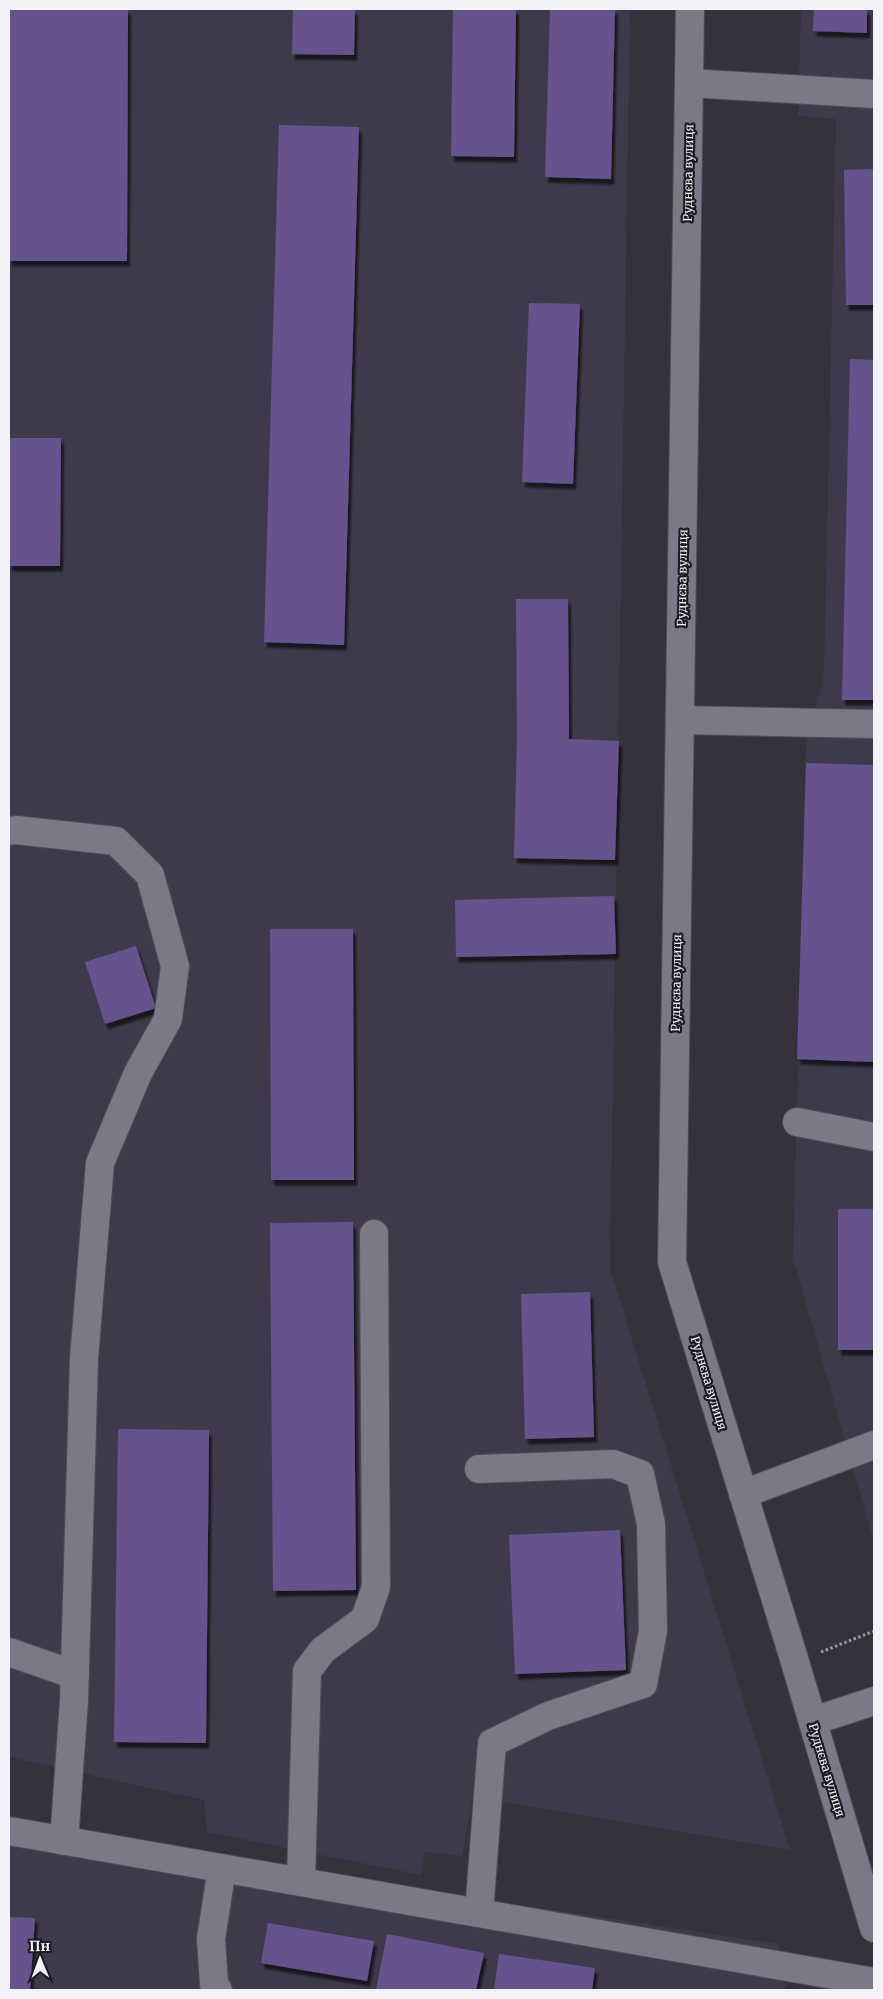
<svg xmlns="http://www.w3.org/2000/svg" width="883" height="1999" viewBox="0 0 883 1999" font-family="Merriweather,serif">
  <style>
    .built { fill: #3f3a4b }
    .building { fill: #66538e; filter: url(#shadow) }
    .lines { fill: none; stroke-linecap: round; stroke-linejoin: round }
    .minor-casing { stroke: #504d57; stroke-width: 30 }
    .path { stroke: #9c99a2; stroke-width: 3; stroke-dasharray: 2.5 2.5; stroke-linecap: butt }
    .minor { stroke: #7c7986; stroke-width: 28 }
    .labels { text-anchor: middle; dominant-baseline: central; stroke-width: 4.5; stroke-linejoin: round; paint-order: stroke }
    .street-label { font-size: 12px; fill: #f4f2f9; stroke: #1c1a20 }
  </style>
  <defs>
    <filter id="shadow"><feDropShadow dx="3" dy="5.5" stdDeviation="1" flood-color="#0009"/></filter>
  </defs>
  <rect width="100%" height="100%" fill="#35313d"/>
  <!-- built -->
  <g class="built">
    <path d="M 9,9 L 630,9 L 610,1268 L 790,1850 L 473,1797 L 462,1856 L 425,1852 L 421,1875 L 207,1832 L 204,1800 L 9,1757 Z"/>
    <path d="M 801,9 L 874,9 L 874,1542 L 793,1258 L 806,746 L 824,674 L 836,119 L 798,116 Z"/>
    <path d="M 9,1828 L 779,1944 L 786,1990 L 9,1990 Z"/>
  </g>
  <!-- building -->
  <g class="building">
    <path d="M 9,9 L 128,9 L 127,261 L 9,261 Z"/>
    <path d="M 293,9 L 355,9 L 354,55 L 292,54 Z"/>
    <path d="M 453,9 L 516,9 L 514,157 L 451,156 Z"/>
    <path d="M 550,9 L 615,9 L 611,179 L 545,177 Z"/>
    <path d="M 814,9 L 867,9 L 867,33 L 813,31 Z"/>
    <path d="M 279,125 L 359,127 L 344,645 L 264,642 Z"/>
    <path d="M 874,169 L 874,305 L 846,305 L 844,170 Z"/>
    <path d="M 529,303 L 580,304 L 573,484 L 522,482 Z"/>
    <path d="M 850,359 L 874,360 L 874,700 L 842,700 Z"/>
    <path d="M 9,438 L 61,438 L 60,566 L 9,566 Z"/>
    <path d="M 516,599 L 568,599 L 569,739 L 619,741 L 615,860 L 514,858 L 517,738 Z"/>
    <path d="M 806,763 L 874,765 L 874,1062 L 797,1059 Z"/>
    <path d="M 614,896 L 616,954 L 456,957 L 455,900 Z"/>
    <path d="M 270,929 L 353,929 L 354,1180 L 271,1180 Z"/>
    <path d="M 136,946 L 156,1008 L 105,1024 L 85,962 Z"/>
    <rect x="838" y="1209" width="36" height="141"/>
    <path d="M 353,1222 L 356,1590 L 273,1591 L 270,1223 Z"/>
    <path d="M 590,1292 L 594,1437 L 525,1439 L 521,1294 Z"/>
    <path d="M 118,1429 L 209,1430 L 206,1743 L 114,1742 Z"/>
    <path d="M 620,1530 L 626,1670 L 515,1674 L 509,1535 Z"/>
    <path d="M 9,1917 L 35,1918 L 30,1990 L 9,1990 Z"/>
    <path d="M 268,1923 L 374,1941 L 367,1981 L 261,1963 Z"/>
    <path d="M 387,1934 L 484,1953 L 476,1990 L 376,1990 Z"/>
    <path d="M 499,1954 L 595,1968 L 592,1990 L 494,1990 Z"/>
  </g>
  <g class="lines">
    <!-- minor casing -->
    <g class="minor-casing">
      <g id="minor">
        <path d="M 690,9 L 672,1262 L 795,1662 L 874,1928"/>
        <path d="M 689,83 L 874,94"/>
        <path d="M 680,720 L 874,724"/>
        <path d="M 9,831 L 16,830 L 116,841 L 150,875 L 175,966 L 168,1019 L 138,1073 L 100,1163 L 84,1359 L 74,1701 L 64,1841"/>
        <path d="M 797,1122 L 874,1137"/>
        <path d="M 479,1469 L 613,1464 L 640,1474 L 651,1524 L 653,1631 L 643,1684 L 548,1716 L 492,1743 L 479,1913"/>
        <path d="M 743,1494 L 874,1445"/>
        <path d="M 9,1652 L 75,1675"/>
        <path d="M 813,1721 L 874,1701"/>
        <path d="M 9,1831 L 874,1982"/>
        <path d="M 301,1882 L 307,1671 L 323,1650 L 365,1619 L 376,1587 L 374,1234"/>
        <path d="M 218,1990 L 214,1984 L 211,1939 L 222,1868"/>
      </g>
    </g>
    <!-- path -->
    <path class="path" d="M 821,1652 L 874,1631"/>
    <!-- minor -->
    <use href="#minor" class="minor"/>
  </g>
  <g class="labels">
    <!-- street labels -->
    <g class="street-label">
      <text transform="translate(688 173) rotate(-89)">Руднєва вулиця</text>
      <text transform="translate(682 578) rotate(-89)">Руднєва вулиця</text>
      <text transform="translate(676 983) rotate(-89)">Руднєва вулиця</text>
      <text transform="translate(709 1383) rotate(73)">Руднєва вулиця</text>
      <text transform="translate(827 1770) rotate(73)">Руднєва вулиця</text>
    </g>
  </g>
  <!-- border -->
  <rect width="883" height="1999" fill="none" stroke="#f4f2f9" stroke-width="20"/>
  <!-- north arrow -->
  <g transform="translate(40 1959) rotate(359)" stroke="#1c1a20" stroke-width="4" paint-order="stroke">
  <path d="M0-4L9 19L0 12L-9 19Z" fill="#f4f2f9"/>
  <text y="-8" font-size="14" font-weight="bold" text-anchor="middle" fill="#f4f2f9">Пн</text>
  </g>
</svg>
